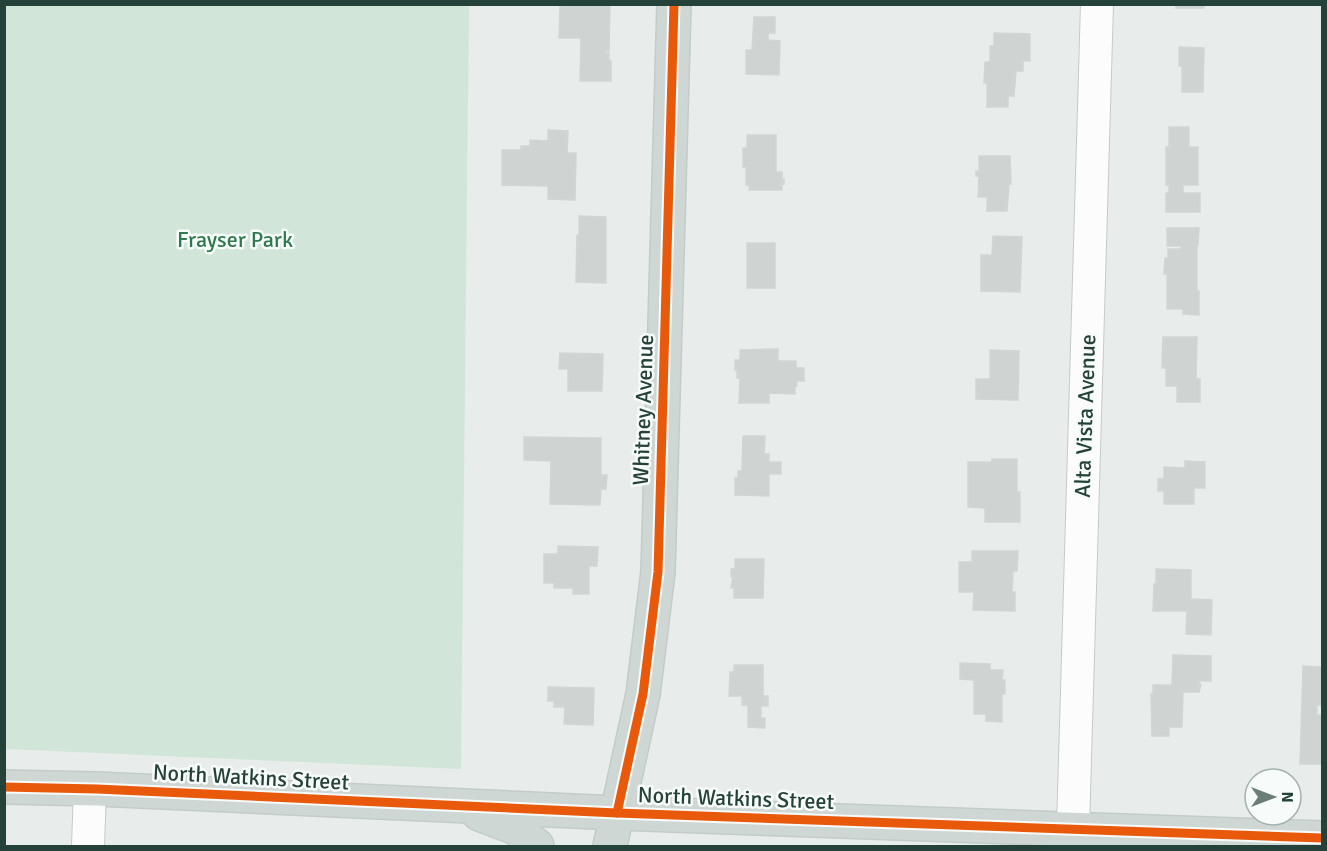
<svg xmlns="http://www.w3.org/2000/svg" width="1327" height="851" viewBox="0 0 1327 851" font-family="Signika,sans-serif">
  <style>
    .green { fill: #d1e6d8 }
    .building { fill: #cfd4d2; stroke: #d1d6d4; stroke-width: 1.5 }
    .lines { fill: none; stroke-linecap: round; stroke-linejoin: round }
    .minor-casing { stroke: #c5cac8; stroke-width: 34 }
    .major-casing { stroke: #c3ccc9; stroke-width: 36 }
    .minor { stroke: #fcfcfc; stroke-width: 32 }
    .major { stroke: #cfd7d5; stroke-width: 33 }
    .cycleway-casing { stroke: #f7fbf9; stroke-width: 13 }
    .cycleway { stroke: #e8590c; stroke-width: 9 }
    .labels { text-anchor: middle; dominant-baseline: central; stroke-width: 5; stroke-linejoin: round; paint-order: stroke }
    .park-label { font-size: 22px; fill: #2d7a4b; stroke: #f7fbf9 }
    .street-label { font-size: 22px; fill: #24423a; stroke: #f7fbf9 }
  </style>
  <rect width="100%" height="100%" fill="#e8edeb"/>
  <!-- green -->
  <path class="green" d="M 5,4 L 469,5 L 461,769 L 5,749 Z"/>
  <!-- building -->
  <g class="building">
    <path d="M 560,4 L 610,4 L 609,51 L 606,51 L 606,53 L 609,53 L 609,61 L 611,61 L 611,81 L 580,81 L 581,38 L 559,38 Z"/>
    <rect x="1176" y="4" width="28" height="4"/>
    <path d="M 754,17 L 775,17 L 775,33 L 768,33 L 768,40 L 780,41 L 779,75 L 746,74 L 746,50 L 752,50 Z"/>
    <path d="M 994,33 L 1030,34 L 1030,61 L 1023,61 L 1023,71 L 1016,71 L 1014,96 L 1008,96 L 1008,107 L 987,107 L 987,83 L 984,83 L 985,62 L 990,62 L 990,46 L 994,46 Z"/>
    <path d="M 1179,47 L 1204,48 L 1203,92 L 1182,92 L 1182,66 L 1179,66 Z"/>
    <path d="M 1169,127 L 1189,127 L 1189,147 L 1198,147 L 1198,185 L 1183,185 L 1183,193 L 1200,193 L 1200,212 L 1166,212 L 1166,193 L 1169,193 L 1169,185 L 1166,185 L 1166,147 L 1169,147 Z"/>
    <path d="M 548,130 L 568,131 L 567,153 L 576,153 L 575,200 L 548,199 L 548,186 L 502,185 L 502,150 L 521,150 L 521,146 L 530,146 L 530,140 L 548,141 Z"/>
    <path d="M 747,135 L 776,135 L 776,172 L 782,172 L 782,179 L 784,179 L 784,184 L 782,184 L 782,190 L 749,190 L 749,185 L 746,185 L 746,167 L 743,167 L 743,148 L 747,148 Z"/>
    <path d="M 979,156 L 1010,156 L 1011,184 L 1009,184 L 1007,211 L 987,211 L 987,197 L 978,197 L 979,176 L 976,176 L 976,171 L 979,172 Z"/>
    <path d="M 579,216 L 606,217 L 606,283 L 576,282 L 577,235 L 579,235 Z"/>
    <path d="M 1167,228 L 1199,228 L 1198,245 L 1197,245 L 1197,291 L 1199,291 L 1199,315 L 1183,314 L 1183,309 L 1167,309 L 1167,274 L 1164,274 L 1165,258 L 1168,258 L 1168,249 L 1181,249 L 1181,246 L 1167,246 Z"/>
    <path d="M 993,236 L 1022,237 L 1020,292 L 981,291 L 981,255 L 992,255 Z"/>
    <rect x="747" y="243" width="28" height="45"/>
    <path d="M 1163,337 L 1197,337 L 1196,379 L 1200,379 L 1200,402 L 1177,402 L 1177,386 L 1166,386 L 1166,368 L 1162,368 Z"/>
    <path d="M 769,349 L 778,349 L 778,361 L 796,361 L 796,368 L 804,368 L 804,381 L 796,381 L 797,386 L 795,386 L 795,394 L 769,393 L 769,403 L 739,403 L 740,378 L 737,378 L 737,370 L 735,370 L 735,360 L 740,360 L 740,350 Z"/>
    <path d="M 990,350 L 1019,351 L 1018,400 L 976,399 L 976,379 L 990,379 Z"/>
    <path d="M 560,353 L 603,354 L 602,391 L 568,391 L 568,369 L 559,369 Z"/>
    <path d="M 743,436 L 765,436 L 764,454 L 769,454 L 769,462 L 781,462 L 781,474 L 769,474 L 769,496 L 735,495 L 735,478 L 738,478 L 738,471 L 742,471 Z"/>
    <path d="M 524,437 L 601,438 L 601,475 L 607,475 L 606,489 L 601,489 L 600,505 L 550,504 L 551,461 L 524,460 Z"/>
    <path d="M 992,459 L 1017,459 L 1017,492 L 1020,492 L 1020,522 L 985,522 L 985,508 L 968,507 L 968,462 L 992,462 Z"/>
    <path d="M 1185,461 L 1205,462 L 1205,488 L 1194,488 L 1194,504 L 1164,504 L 1164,491 L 1158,491 L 1158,479 L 1164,479 L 1164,467 L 1185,468 Z"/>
    <path d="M 558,546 L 598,547 L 597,566 L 589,566 L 589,594 L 573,594 L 573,588 L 554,588 L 554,583 L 544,583 L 544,554 L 558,554 Z"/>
    <path d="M 972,551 L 1018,551 L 1017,571 L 1013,571 L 1012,592 L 1015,592 L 1015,611 L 973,610 L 974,592 L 959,592 L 959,562 L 972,562 Z"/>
    <path d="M 735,559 L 764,559 L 763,598 L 734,598 L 734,588 L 731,588 L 733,577 L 731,577 L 731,569 L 735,569 Z"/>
    <path d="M 1156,569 L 1191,570 L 1191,599 L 1212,600 L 1211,635 L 1186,634 L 1187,611 L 1153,611 L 1154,584 L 1156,584 Z"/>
    <path d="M 1173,655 L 1211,656 L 1211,681 L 1199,681 L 1199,684 L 1201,684 L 1199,692 L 1183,692 L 1182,727 L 1169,727 L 1169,736 L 1152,736 L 1151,694 L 1153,694 L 1153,685 L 1172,685 Z"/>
    <path d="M 960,663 L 990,664 L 990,670 L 1003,670 L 1002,680 L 1005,680 L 1005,694 L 1002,694 L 1002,722 L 986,721 L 986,714 L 974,714 L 974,680 L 960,679 Z"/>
    <path d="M 734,665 L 763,665 L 763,696 L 768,696 L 768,706 L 761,706 L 761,718 L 765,718 L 765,728 L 748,727 L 748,705 L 742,705 L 742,696 L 729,696 L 730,672 L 734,672 Z"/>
    <path d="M 1303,666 L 1322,667 L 1321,705 L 1317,705 L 1317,715 L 1322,715 L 1322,764 L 1300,764 Z"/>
    <path d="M 548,687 L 594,688 L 593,725 L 564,724 L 565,707 L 554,707 L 554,701 L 548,701 Z"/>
  </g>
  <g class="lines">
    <!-- minor casing -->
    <g class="minor-casing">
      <g id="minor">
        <path d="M 1073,828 L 1097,4"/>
        <path d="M 88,846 L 90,789"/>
      </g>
    </g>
    <!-- major casing -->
    <g class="major-casing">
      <g id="major">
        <path d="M 4,787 L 97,789 L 617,813 L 1322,838"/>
        <path d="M 479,814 L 516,828 L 537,846"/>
        <path d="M 610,846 L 643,694 L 658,572 L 674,4"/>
      </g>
    </g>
    <!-- minor -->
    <use href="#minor" class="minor"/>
    <!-- major -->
    <use href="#major" class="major"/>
    <!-- cycleway casing -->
    <g class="cycleway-casing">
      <g id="cycleway">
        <path d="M 4,787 L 97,789 L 617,813 L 1322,838"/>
        <path d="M 617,813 L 643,694 L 658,572 L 674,4"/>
      </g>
    </g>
    <!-- cycleway -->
    <use href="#cycleway" class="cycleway"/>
  </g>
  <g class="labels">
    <!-- park labels -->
    <g class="park-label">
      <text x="235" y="239">Frayser Park</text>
    </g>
    <!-- street labels -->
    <g class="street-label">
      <text transform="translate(643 410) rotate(-88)">Whitney Avenue</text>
      <text transform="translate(1085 416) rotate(-88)">Alta Vista Avenue</text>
      <text transform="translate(251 777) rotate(3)">North Watkins Street</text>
      <text transform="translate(736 798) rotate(2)">North Watkins Street</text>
    </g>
  </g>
  <!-- border -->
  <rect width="1327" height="851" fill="none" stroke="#24423a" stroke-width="12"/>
  <!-- north arrow -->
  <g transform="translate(1273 797) rotate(90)"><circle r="28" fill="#f7fbf9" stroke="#a3b1ad" stroke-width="1.5"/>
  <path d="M0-4.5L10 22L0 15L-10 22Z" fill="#697e78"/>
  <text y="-9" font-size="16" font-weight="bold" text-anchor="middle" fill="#24423a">N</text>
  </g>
</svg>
